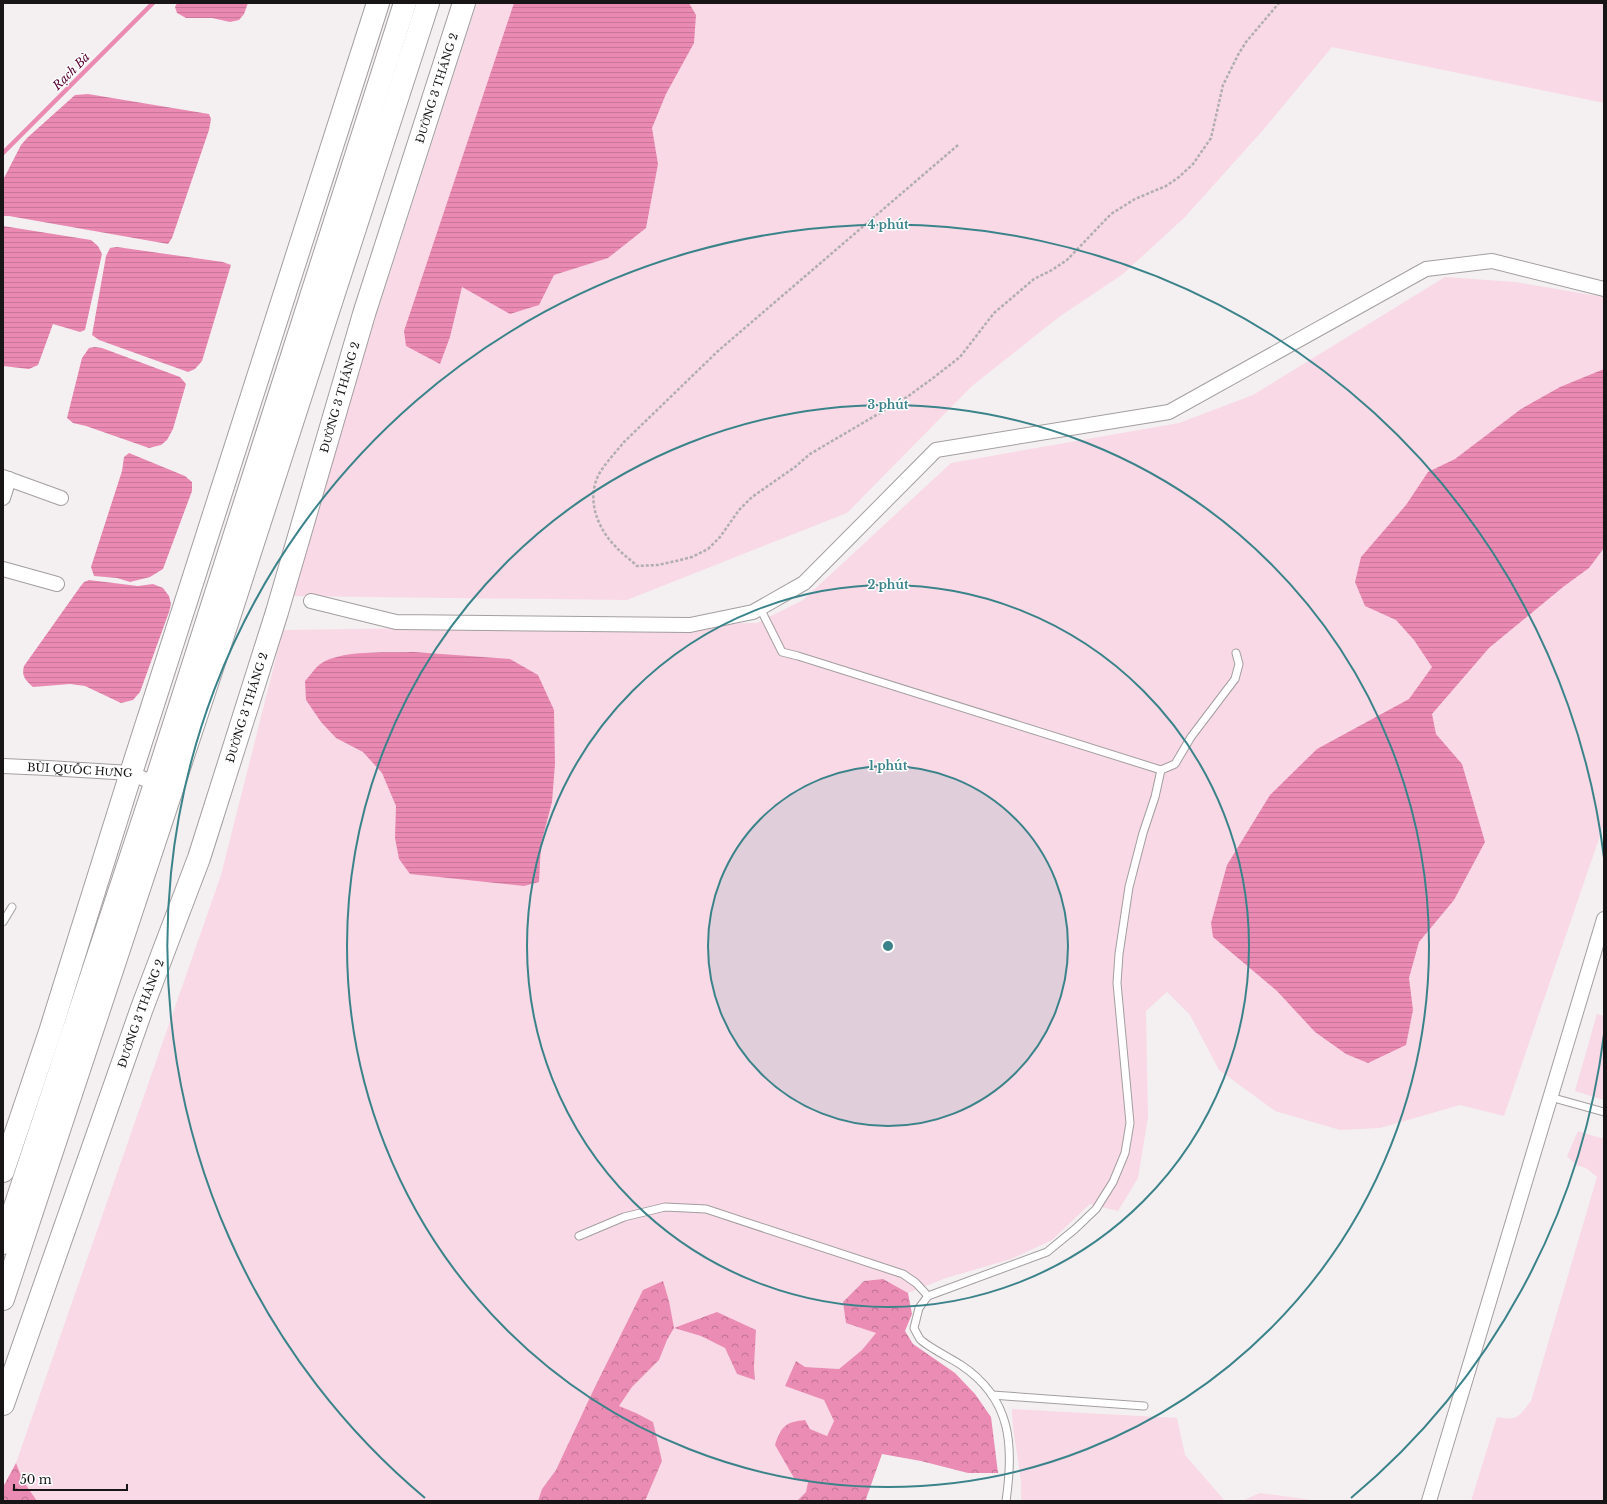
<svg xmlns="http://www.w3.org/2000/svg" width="1607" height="1504" viewBox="0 0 1607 1504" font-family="'Libre Baskerville',serif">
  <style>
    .green { fill: #f8d9e5; fill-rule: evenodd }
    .forest { fill: url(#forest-crowns) }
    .water { fill: url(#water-rules) }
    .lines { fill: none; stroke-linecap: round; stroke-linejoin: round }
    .stream { stroke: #ea8ab3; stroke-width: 4.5 }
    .service-casing { stroke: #a39ea0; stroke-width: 9 }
    .minor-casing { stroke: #a39ea0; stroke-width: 16 }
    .primary-casing { stroke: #a39ea0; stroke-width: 24 }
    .path { stroke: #b1aeaf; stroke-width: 2.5; stroke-dasharray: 3 2; stroke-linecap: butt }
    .service { stroke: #fff; stroke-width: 7 }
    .minor { stroke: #fff; stroke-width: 14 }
    .primary { stroke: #fff; stroke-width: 22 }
    .ring { fill: none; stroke: #3b838a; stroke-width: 2 }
    .labels { text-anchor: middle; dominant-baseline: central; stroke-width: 3; stroke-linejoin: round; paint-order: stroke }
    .street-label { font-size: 11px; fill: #171516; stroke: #fff }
    .water-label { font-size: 12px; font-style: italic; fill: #5c0536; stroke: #fff }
    .centre { fill: #3b838a; stroke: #fff; stroke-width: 2 }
    .ring-label { font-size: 12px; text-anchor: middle; font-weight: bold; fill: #3b838a; stroke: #fff; stroke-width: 3; stroke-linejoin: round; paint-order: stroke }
  </style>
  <defs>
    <pattern id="forest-crowns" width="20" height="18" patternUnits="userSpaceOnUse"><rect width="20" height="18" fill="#eb8cb4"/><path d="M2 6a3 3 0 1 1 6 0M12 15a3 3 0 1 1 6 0" fill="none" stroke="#bd7191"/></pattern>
    <pattern id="water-rules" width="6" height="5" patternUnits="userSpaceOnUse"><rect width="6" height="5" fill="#ea8ab3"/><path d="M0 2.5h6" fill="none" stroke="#c87699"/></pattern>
  </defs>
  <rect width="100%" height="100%" fill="#f4f0f1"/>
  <!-- green -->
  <g class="green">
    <path d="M 477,3 L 1604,3 L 1604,103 L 1332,47 L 1264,129 L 1185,217 L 1123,274 L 1059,317 L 972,386 L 847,513 L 627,600 L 286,596 Z"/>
    <path d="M 1445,277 L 1515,282 L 1604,297 L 1604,824 L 1504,1116 L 1460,1105 L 1380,1128 L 1340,1130 L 1275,1111 L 1219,1070 L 1190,1015 L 1167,992 L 1146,1011 L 1148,1117 L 1138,1178 L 1118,1211 L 1090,1204 L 1052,1240 L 1011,1259 L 946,1278 L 908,1293 L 883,1279 L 864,1281 L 843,1302 L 876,1333 L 862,1350 L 839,1369 L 805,1367 L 785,1386 L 824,1400 L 834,1421 L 827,1436 L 810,1429 L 779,1432 L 775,1445 L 794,1478 L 808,1482 L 806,1492 L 797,1501 L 645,1501 L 662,1461 L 657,1442 L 636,1413 L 618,1406 L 632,1387 L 659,1360 L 667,1340 L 674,1328 L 556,1470 L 542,1489 L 538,1501 L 6,1501 L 16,1463 L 221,875 L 283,630 L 757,623 L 803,600 L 951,463 L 1179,423 L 1253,395 ZM 675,1328 L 756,1330 L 754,1367 L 755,1379 L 737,1374 L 725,1348 L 701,1336 Z"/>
    <path d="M 1597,1014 L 1604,1016 L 1604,1100 L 1575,1091 Z"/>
    <path d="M 1578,1131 L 1604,1139 L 1604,1501 L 1471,1501 L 1497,1417 C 1518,1421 1518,1417 1531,1401 L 1597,1177 L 1586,1168 L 1576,1165 L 1567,1156 Z"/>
    <path d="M 1012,1409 L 1177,1418 L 1185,1455 L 1225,1501 L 1021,1501 C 1023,1470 1012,1440 1012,1409 Z"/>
    <path d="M 1260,1493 L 1319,1501 L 1242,1501 Z"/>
  </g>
  <!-- forest -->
  <g class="forest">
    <path d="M 883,1279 L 908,1293 L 912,1314 L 905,1331 L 913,1344 L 955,1373 L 975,1394 L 991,1417 L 998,1473 L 968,1473 L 921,1461 L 882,1454 L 866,1499 L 867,1501 L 797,1501 L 806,1492 L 808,1482 L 794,1478 L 775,1445 C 781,1426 786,1422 805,1420 L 810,1429 L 827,1436 L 834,1421 L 824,1400 L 785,1386 L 796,1361 L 805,1367 L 839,1369 L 862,1350 L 876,1333 L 846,1323 L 843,1302 L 864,1281 Z"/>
    <path d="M 663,1281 L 669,1301 L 674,1328 L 717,1312 L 756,1330 L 754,1367 L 755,1380 L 737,1374 L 725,1348 L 701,1336 L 674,1328 L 667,1340 L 659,1360 L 632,1387 L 619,1406 L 636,1413 L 653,1422 L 662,1461 L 645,1501 L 538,1501 L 542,1489 L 556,1470 L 593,1391 L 643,1290 Z"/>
    <path d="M 16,1463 L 23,1481 L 37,1501 L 3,1501 L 3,1487 Z"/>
  </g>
  <!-- water -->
  <g class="water">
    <path d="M 177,3 L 248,3 L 244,14 L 239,20 L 230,22 L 212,18 L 186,18 L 177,13 L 175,7 Z"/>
    <path d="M 514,3 L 689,3 L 696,15 L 694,43 L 666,94 L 652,128 L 658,164 L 646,228 L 608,258 L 554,275 L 539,305 L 510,314 L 462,287 L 450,337 L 440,364 L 406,346 L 404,331 Z"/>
    <path d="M 88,94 L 209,114 L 211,119 L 209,130 L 172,238 L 168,244 L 9,216 L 3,216 L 3,180 L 21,145 L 27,138 L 75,95 Z"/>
    <path d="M 3,226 L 91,240 L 98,246 L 102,254 L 85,330 L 80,332 L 53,324 L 38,365 L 29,369 L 3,366 Z"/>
    <path d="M 117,247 L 223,262 L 231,265 L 202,361 L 195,369 L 188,372 L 99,340 L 92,335 L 106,256 L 110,248 Z"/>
    <path d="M 95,347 L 102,348 L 180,377 L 186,384 L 173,429 L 167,440 L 161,445 L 149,448 L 86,426 L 73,423 L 67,418 L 82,358 L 89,348 Z"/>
    <path d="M 1604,369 L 1604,548 L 1589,568 L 1563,587 L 1489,648 L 1432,714 L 1436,734 L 1462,764 L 1485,842 L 1454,900 L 1419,942 L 1409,978 L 1413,1010 L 1406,1045 L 1368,1063 L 1346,1054 L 1315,1032 L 1277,991 L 1213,937 L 1211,923 L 1227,865 L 1270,795 L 1317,749 L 1409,699 L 1432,667 L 1414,640 L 1396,620 L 1365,606 L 1355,582 L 1361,557 L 1406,505 L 1428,472 L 1455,459 L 1521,409 L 1560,387 Z"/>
    <path d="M 129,453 L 185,476 L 192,482 L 192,491 L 163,569 L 150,577 L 130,582 L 117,578 L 94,576 L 91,567 L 122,471 L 124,457 Z"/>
    <path d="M 89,580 L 138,586 L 153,584 L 163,588 L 169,596 L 171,604 L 169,612 L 140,692 L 133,700 L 121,703 L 85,686 L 70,684 L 33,687 C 26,681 21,676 24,666 L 80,587 L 84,582 Z"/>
    <path d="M 414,652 L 510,659 L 538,675 L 554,710 L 555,764 L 552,802 L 541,844 L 539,882 L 524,886 L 410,874 L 399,859 L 395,838 L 396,806 L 382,773 L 363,752 L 336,738 L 321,722 L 306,700 L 305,681 C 310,676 314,669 319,665 C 339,649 389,653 414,652 Z"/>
  </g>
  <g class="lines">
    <!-- stream -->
    <path class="stream" d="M 3,153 L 153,3"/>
    <!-- service casing -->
    <g class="service-casing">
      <g id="service">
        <path d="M 760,608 L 782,652 L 798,656 L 1161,770"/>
        <path d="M 3,922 L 12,907"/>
        <path d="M 1550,1097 L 1604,1112"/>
        <path d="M 579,1236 L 624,1217 L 665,1207 L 706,1209 L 903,1274 L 916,1283 L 928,1296"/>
        <path d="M 992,1395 L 1144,1406"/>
        <path d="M 1006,1501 C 1014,1446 1012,1399 961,1365 C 952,1359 926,1346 920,1339 C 918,1336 916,1332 914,1328 L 919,1308 L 928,1296 L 1047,1252 L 1075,1229 L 1096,1209 L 1113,1182 L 1125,1153 L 1130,1123 L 1117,983 L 1119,954 L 1129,887 L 1143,833 L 1155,797 L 1161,770 L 1175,764 L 1191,737 L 1235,679 L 1239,664 L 1236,653"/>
      </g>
    </g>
    <!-- minor casing -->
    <g class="minor-casing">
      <g id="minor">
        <path d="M 3,477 L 61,498"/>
        <path d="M 3,498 L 9,479"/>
        <path d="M 3,569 L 57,584"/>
        <path d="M 311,601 L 396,622 L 690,625 L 753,612 L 804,583 L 936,450 L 1169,412 L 1426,269 L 1492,261 L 1604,289"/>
        <path id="s1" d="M 3,766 L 48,768 L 131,773 L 155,784"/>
        <path d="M 1429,1501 L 1604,919"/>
      </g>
    </g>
    <!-- primary casing -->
    <g class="primary-casing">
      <g id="primary">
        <path d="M 3,1171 L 50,1032 L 131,773 L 378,3"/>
        <path d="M 3,1243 L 155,784 L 405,3"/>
        <path d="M 3,1299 L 230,614 L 428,3"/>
        <path id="s2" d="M 3,1404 L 142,1008 L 199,858 L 277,612 L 364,314 L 464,3"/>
      </g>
    </g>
    <!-- path -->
    <path class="path" d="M 958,145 L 718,351 L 624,442 C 616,452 606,462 599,474 C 586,499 597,528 616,547 C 622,554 630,559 637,566 L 658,565 L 676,561 L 692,557 L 708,549 L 720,537 L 739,510 L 752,497 L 795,467 L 810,454 L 907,397 L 933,378 L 960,357 L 994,313 L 1034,279 L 1052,270 L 1067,260 L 1111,214 L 1135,199 L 1166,186 L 1179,177 L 1193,164 L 1211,138 L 1223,85 L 1238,55 L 1246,42 L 1279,3"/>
    <!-- service -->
    <use href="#service" class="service"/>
    <!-- minor -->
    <use href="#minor" class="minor"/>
    <!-- primary -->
    <use href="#primary" class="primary"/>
  </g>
  <!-- distance rings -->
  <circle cx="888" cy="946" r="180" fill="#3b838a" fill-opacity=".12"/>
  <g class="ring">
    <circle cx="888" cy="946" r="180"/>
    <circle cx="888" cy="946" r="361"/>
    <circle cx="888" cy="946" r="541"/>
    <path d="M1604 1034A721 721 0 0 1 1351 1498M425 1498A721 721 0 1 1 1604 858"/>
  </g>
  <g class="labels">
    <!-- street labels -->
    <g class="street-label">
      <text stroke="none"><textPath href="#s2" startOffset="1386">ĐƯỜNG 3 THÁNG 2</textPath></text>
      <text stroke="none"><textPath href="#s2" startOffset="1062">ĐƯỜNG 3 THÁNG 2</textPath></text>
      <text stroke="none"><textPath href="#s2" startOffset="738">ĐƯỜNG 3 THÁNG 2</textPath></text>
      <text stroke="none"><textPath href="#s1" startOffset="77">BÙI QUỐC HƯNG</textPath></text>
      <text stroke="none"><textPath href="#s2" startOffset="414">ĐƯỜNG 3 THÁNG 2</textPath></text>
    </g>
    <!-- water labels -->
    <g class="water-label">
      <text transform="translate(71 71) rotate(-45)">Rạch Bà</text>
    </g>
  </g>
  <circle cx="888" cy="946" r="6" class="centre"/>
  <g class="ring-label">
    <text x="888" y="229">4 phút</text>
    <text x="888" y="409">3 phút</text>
    <text x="888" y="589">2 phút</text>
    <text x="888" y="770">1 phút</text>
  </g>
  <!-- border -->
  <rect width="1607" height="1504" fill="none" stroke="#171516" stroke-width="8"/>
  <!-- scale -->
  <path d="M14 1484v6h113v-6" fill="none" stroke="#171516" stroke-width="2"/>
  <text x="20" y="1484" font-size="12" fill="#171516" stroke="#ffffff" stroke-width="3" paint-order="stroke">50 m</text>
</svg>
